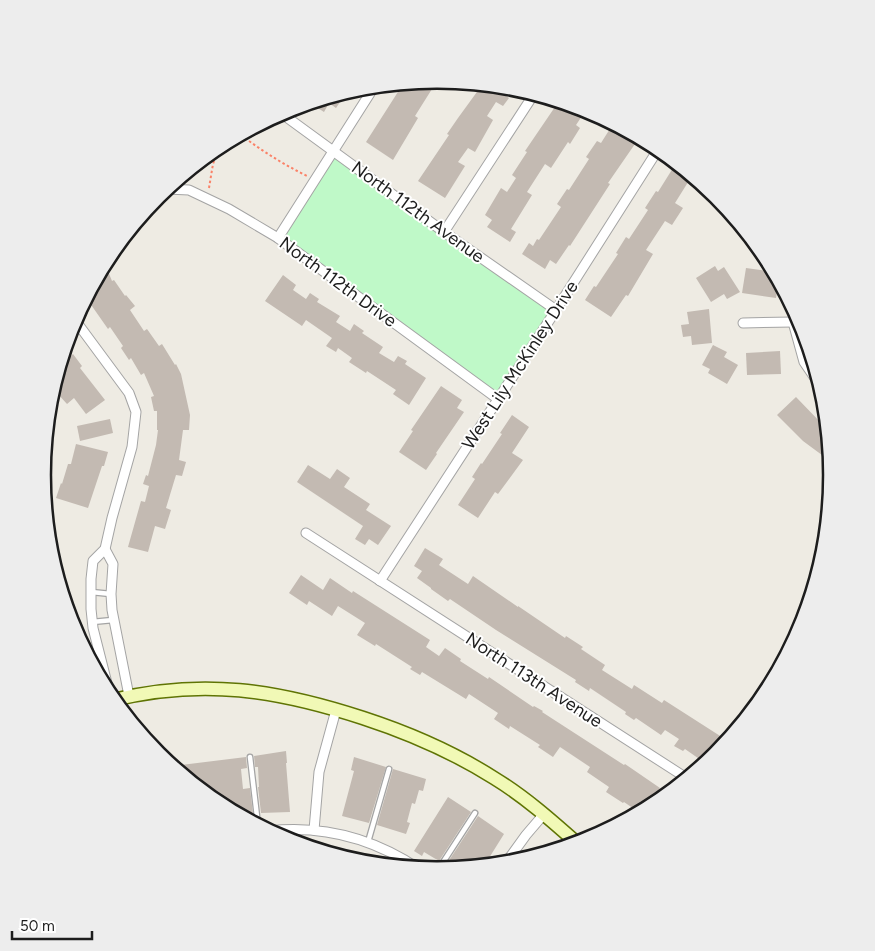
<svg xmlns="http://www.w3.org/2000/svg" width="875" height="951" viewBox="0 0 875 951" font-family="Figtree,sans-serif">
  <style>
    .park { fill: #bff9c8 }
    .building { fill: #c3bab2 }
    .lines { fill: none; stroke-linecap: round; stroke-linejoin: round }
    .lane-casing { stroke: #a4a4a4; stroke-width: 7 }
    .street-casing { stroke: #a4a4a4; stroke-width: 11 }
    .secondary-casing { stroke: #5f7404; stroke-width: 15 }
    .path { stroke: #fa8268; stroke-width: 2; stroke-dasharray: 2.5 2.5; stroke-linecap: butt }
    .lane { stroke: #fff; stroke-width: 4.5 }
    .street { stroke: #fff; stroke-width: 9 }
    .secondary { stroke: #f1f9b6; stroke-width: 12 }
    .labels { text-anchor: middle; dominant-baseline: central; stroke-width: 4; stroke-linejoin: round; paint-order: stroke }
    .street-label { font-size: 18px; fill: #1d1d1d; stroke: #fff }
    .rim { fill: none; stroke: #1d1d1d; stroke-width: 2.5 }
  </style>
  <rect width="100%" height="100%" fill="#eeebe3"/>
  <!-- park -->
  <path class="park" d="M 333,150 L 556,310 L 498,399 L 278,238 Z"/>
  <!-- building -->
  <g class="building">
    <path d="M 437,81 L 415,116 L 418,118 L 393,160 L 366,142 L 403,84 Z"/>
    <path d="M 482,85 L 507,87 L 503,94 L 509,98 L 503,106 L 496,102 L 487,116 L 493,120 L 475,152 L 468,148 L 458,162 L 465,166 L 445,198 L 418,181 L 449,135 L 447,134 L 458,118 Z"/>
    <path d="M 337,95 L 342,99 L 336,108 L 329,103 L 324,112 L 310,103 Z"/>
    <path d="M 559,101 L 586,110 L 576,125 L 580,128 L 570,144 L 568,142 L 551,168 L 545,164 L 527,192 L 532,195 L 511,229 L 516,232 L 510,242 L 487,227 L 492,220 L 485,215 L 501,188 L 507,192 L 516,178 L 512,175 L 527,152 L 525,151 Z"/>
    <path d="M 613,124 L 633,134 L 631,137 L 637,141 L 608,183 L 610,184 L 570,246 L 569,245 L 556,264 L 550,260 L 545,269 L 522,254 L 529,243 L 533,246 L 537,239 L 539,240 L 561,207 L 557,204 L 567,189 L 569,190 L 589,159 L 586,157 L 597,141 L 601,143 Z"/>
    <path d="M 673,168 L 690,179 L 675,203 L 683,208 L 672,225 L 665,221 L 646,250 L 653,254 L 628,296 L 626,295 L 611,317 L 585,300 L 594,286 L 596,287 L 618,254 L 616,253 L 626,237 L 629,239 L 648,210 L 645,208 L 656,191 L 658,192 Z"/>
    <path d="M 105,264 L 112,281 L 114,280 L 125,296 L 126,295 L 135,306 L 130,310 L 144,331 L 147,329 L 159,346 L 162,344 L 175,365 L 176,364 L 181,374 L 190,415 L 189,430 L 183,430 L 179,460 L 186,462 L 182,476 L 176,475 L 166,508 L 171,510 L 165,529 L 155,526 L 148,552 L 128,547 L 141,501 L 145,502 L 149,486 L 143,484 L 146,475 L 148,476 L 156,445 L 158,430 L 157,430 L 157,411 L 154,411 L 151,397 L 154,396 L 144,373 L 141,375 L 131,358 L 129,360 L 121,348 L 123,346 L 110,327 L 108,329 L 87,299 Z"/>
    <path d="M 715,266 L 718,271 L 724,267 L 740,292 L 727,299 L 724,294 L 711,302 L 696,278 Z"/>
    <path d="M 746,268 L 775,272 L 779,280 L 776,298 L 742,293 Z"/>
    <path d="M 283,275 L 296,285 L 293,290 L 306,299 L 310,293 L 319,299 L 317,302 L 340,316 L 336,322 L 350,331 L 354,324 L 364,331 L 362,333 L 383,347 L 379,353 L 394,362 L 398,356 L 407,361 L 405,364 L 426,378 L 409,405 L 393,394 L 396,390 L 367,371 L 366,373 L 349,362 L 352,358 L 338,348 L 336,352 L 326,346 L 332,338 L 306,320 L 302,326 L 265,301 Z"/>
    <path d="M 709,309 L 712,343 L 692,345 L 691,336 L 683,337 L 681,325 L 689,324 L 687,312 Z"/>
    <path d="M 713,345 L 727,352 L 724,357 L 738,365 L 727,384 L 708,373 L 710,369 L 702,365 Z"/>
    <path d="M 66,347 L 71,356 L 73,354 L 82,366 L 80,368 L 105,400 L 86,414 L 74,398 L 67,404 L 57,393 L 59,392 L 54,385 Z"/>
    <path d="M 780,351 L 781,374 L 747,375 L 746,353 Z"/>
    <path d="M 441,386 L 462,400 L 457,408 L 464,412 L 436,453 L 437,454 L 426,470 L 399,452 L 413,431 L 411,430 Z"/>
    <path d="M 796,397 L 823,425 L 827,420 L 830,452 L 826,458 L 803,441 L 777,415 Z"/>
    <path d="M 512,415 L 529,427 L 512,453 L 523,460 L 498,494 L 495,492 L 478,518 L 458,505 L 475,479 L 472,477 L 481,463 L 482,464 L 502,434 L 500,433 Z"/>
    <path d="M 110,419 L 113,433 L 80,441 L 77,426 Z"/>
    <path d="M 76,444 L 108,452 L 104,466 L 102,466 L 88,508 L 56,498 L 61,483 L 62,484 L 68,464 L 71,464 Z"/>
    <path d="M 308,465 L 330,479 L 337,469 L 350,478 L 344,487 L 370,504 L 366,510 L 391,526 L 378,545 L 369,539 L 365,545 L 355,539 L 363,526 L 297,482 Z"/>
    <path d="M 425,548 L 443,559 L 439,565 L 468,584 L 473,576 L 518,607 L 518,606 L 565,638 L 566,636 L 583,647 L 581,649 L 605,665 L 602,670 L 632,689 L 634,685 L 662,703 L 664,700 L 728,741 L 718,753 L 714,750 L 705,763 L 685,749 L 683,751 L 674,746 L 679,739 L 665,730 L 661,735 L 636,718 L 634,720 L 625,714 L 626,712 L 590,688 L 589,691 L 575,682 L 576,680 L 496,630 L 450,599 L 448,601 L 431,589 L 431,588 L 417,578 L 422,571 L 414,566 Z"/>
    <path d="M 301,575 L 323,590 L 330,578 L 352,593 L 353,591 L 430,640 L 426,647 L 439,656 L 445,648 L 461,659 L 460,661 L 488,679 L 489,677 L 533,707 L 534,706 L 543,711 L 542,712 L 624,765 L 625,764 L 660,788 L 645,810 L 640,813 L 624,802 L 623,803 L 606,792 L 609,787 L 587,772 L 590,767 L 560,747 L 553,757 L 538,747 L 540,745 L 510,726 L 509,729 L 494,719 L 498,713 L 469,694 L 466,699 L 422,672 L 420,675 L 410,669 L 412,667 L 376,644 L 375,646 L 357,635 L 365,623 L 338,606 L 332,616 L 309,601 L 307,605 L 289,593 Z"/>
    <path d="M 286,751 L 287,763 L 286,763 L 290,812 L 261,813 L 258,787 L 259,787 L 258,767 L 255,767 L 254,756 Z"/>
    <path d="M 246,757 L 247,768 L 241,769 L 243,789 L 250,788 L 253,814 L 250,815 L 241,816 L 218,804 L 183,775 L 181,765 Z"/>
    <path d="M 354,757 L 386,767 L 369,823 L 342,816 L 354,771 L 351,770 Z"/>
    <path d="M 393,769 L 426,779 L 423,791 L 419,790 L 415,804 L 412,803 L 407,822 L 410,823 L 406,834 L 377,825 Z"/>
    <path d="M 448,797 L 471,812 L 439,861 L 424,852 L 422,856 L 414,851 Z"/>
    <path d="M 478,816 L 504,834 L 484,866 L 452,869 L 446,865 Z"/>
  </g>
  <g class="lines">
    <!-- lane casing -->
    <g class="lane-casing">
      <g id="lane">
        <path d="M 91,592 L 111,594"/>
        <path d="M 92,622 L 113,620"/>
        <path d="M 250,757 L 258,825"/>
        <path d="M 368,842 L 389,769"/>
        <path d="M 512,854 L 522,861"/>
        <path d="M 438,870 L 475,813"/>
      </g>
    </g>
    <!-- street casing -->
    <g class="street-casing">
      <g id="street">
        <path d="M 281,113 L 444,232 L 556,310"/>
        <path d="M 167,189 L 189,190 L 229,209 L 278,238 L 498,399"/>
        <path d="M 444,232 L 534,94"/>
        <path d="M 278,238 L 374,87"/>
        <path d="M 795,310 L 793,322 L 804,362 L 821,387"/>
        <path d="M 75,320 L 129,393 L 136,412 L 132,447 L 112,518 L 105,549 L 93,561 L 91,579 L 91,609 L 93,628 L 110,695"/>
        <path d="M 743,323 L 793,322"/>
        <path d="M 306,533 L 688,779"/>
        <path d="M 105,549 L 113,564 L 111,594 L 112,610 L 129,696"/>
        <path d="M 380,581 L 556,310 L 659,148"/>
        <path d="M 314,830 L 319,772 L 336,710"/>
        <path d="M 269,831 C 323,825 374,839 419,869"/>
        <path d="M 505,864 L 526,835 L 544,814"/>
      </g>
    </g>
    <!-- secondary casing -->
    <g class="secondary-casing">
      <path id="secondary" d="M 113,700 C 203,678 277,690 363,718 C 409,733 453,752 494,778 C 525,797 551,820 578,844"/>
    </g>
    <!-- path -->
    <g class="path">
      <path d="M 241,135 C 262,151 283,164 307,176"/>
      <path d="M 209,188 L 213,164 L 219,147"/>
    </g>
    <!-- lane -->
    <use href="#lane" class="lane"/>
    <!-- street -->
    <use href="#street" class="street"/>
    <!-- secondary -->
    <use href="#secondary" class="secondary"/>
  </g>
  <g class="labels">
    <!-- street labels -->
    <g class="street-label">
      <text transform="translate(418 212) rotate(36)">North 112th Avenue</text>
      <text transform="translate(338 282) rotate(36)">North 112th Drive</text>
      <text transform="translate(520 365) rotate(-57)">West Lily McKinley Drive</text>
      <text transform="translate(534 680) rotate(33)">North 113th Avenue</text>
    </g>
  </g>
  <!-- crop -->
  <path d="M0 0H875V951H0ZM51 475a386 386 0 1 1 772 0a386 386 0 1 1-772 0Z" fill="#ededed" fill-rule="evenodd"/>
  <path class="rim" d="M51 475a386 386 0 1 1 772 0a386 386 0 1 1-772 0Z"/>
  <!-- scale -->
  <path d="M12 931v8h80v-8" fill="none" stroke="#1d1d1d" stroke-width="2.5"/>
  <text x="20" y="931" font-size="15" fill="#1d1d1d" stroke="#ffffff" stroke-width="4" paint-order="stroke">50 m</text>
</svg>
